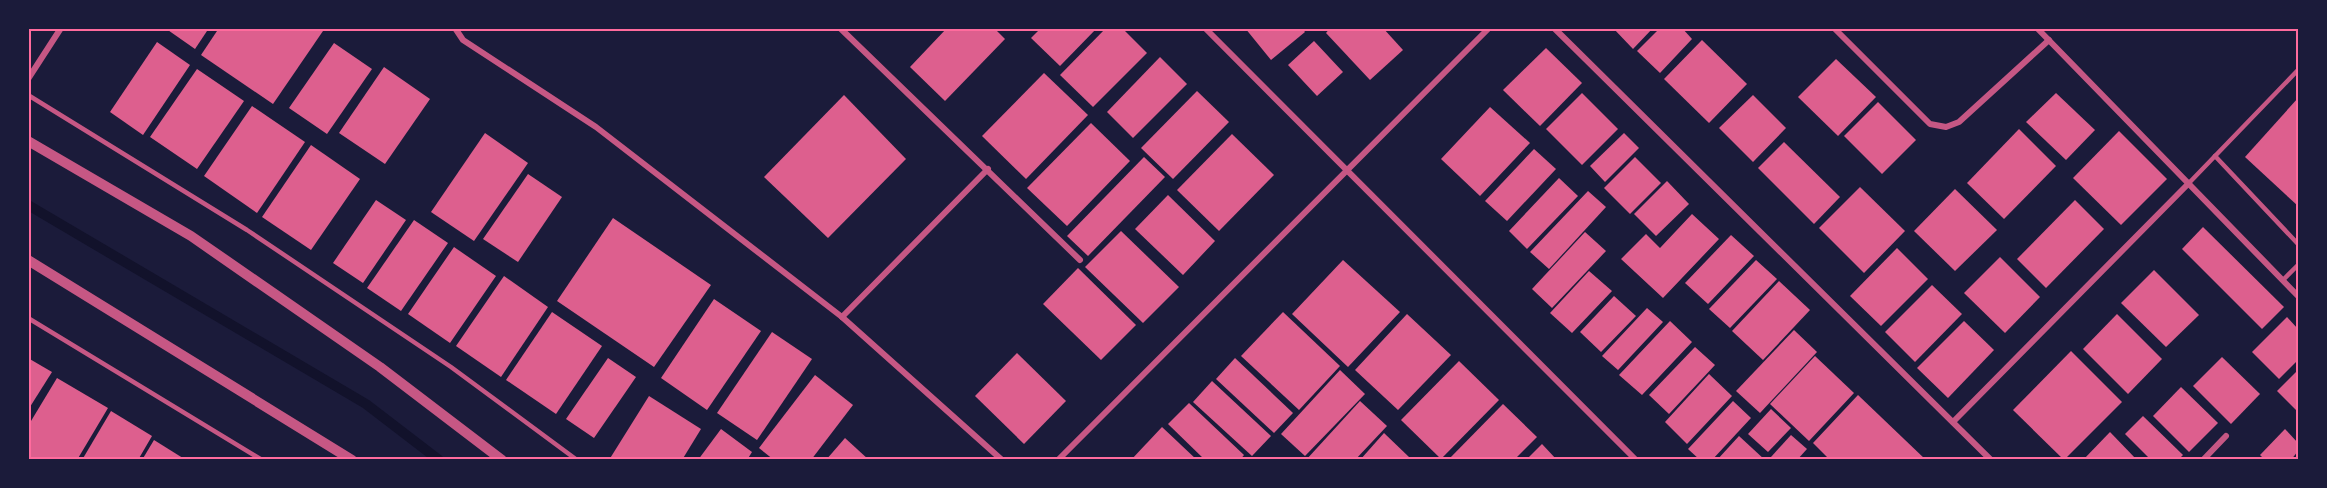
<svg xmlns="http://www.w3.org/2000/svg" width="2327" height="488" viewBox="0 0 2327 488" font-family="'Sofia Sans Condensed',sans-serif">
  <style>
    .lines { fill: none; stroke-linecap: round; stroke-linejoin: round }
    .stream { stroke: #12122b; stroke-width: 10 }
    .building { fill: #dd5f8e }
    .service { stroke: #c65784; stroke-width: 4.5 }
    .minor { stroke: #c65784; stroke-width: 6 }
    .tertiary { stroke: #c65784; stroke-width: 10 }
    .neatline { fill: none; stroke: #ff6b9d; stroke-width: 2 }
  </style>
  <rect width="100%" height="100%" fill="#1b1b3a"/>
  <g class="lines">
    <!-- stream -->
    <path class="stream" d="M 28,205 L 366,404 L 439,460"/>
  </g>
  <!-- building -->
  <g class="building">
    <path d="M 165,28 L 209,28 L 195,49 Z"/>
    <path d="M 219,28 L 319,28 L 323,31 L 273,104 L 201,55 Z"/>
    <path d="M 947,28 L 994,28 L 1005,39 L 945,101 L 910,67 Z"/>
    <path d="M 1041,28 L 1097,28 L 1060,66 L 1031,38 Z"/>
    <path d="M 1106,28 L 1122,28 L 1147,53 L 1093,107 L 1060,75 Z"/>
    <path d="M 1245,28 L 1302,28 L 1305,32 L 1271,60 Z"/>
    <path d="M 1330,28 L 1383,28 L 1403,50 L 1370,80 L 1326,33 Z"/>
    <path d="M 1613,28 L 1653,28 L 1633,49 Z"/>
    <path d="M 1660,28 L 1682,28 L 1692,39 L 1660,73 L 1637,51 Z"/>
    <path d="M 1702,40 L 1747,84 L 1709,123 L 1664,79 Z"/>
    <path d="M 1314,41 L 1343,72 L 1317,96 L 1288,65 Z"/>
    <path d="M 157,42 L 190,65 L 143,135 L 110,112 Z"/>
    <path d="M 334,43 L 372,69 L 327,134 L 289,108 Z"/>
    <path d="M 1546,48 L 1582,83 L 1540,126 L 1503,90 Z"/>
    <path d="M 1160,57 L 1187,84 L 1133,138 L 1107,112 Z"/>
    <path d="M 1836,59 L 1876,97 L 1838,136 L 1798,97 Z"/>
    <path d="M 384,67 L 430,99 L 385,164 L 339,133 Z"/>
    <path d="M 197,69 L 244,101 L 197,169 L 150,137 Z"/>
    <path d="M 1044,73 L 1088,115 L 1026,179 L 982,136 Z"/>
    <path d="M 1197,91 L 1229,122 L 1173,179 L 1141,148 Z"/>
    <path d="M 1582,93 L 1618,129 L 1582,165 L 1546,129 Z"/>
    <path d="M 2056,93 L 2095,130 L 2066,160 L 2026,122 Z"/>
    <path d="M 844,95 L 906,159 L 828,238 L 764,177 Z"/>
    <path d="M 1753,95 L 1786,128 L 1753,162 L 1719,128 Z"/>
    <path d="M 2298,98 L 2298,206 L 2245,157 Z"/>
    <path d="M 1878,102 L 1916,140 L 1882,174 L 1844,136 Z"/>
    <path d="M 252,106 L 305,142 L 257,213 L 204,176 Z"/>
    <path d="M 1490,107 L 1530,143 L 1480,196 L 1441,159 Z"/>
    <path d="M 1091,123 L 1130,161 L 1067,226 L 1027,188 Z"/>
    <path d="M 2019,129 L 2056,166 L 2004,219 L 1967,183 Z"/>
    <path d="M 2119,131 L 2167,179 L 2121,225 L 2073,178 Z"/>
    <path d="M 485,133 L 528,163 L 474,241 L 431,212 Z"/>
    <path d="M 1624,133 L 1639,148 L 1605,182 L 1590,166 Z"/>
    <path d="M 1232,134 L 1274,175 L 1219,231 L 1177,190 Z"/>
    <path d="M 1784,142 L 1840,197 L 1814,224 L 1758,168 Z"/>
    <path d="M 311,145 L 360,179 L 311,250 L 262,217 Z"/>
    <path d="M 1534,149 L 1556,169 L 1507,221 L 1485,201 Z"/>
    <path d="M 1144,157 L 1165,177 L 1088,256 L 1067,236 Z"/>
    <path d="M 1635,157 L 1661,183 L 1630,214 L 1604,188 Z"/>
    <path d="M 528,174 L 562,197 L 518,262 L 483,239 Z"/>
    <path d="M 1559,178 L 1578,196 L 1527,249 L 1509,231 Z"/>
    <path d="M 1667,181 L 1689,204 L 1656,236 L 1634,214 Z"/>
    <path d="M 1860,187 L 1905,231 L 1864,273 L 1819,228 Z"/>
    <path d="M 1955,189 L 1997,230 L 1955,271 L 1914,231 Z"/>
    <path d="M 1588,191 L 1606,207 L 1549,269 L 1530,252 Z"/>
    <path d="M 1168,195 L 1215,241 L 1183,275 L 1135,229 Z"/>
    <path d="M 376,200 L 406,220 L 363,283 L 333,263 Z"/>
    <path d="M 2075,200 L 2104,229 L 2046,288 L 2017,259 Z"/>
    <path d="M 1692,214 L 1719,239 L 1663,298 L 1621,259 L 1646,234 L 1660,248 Z"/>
    <path d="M 613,218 L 711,285 L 654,367 L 557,301 Z"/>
    <path d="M 414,220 L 448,243 L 401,311 L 367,288 Z"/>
    <path d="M 2203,227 L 2284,307 L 2262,329 L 2182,249 Z"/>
    <path d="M 1121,231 L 1179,287 L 1143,323 L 1085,267 Z"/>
    <path d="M 1585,232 L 1606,251 L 1552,308 L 1532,289 Z"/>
    <path d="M 1731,235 L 1754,256 L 1708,304 L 1685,283 Z"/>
    <path d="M 454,247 L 496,276 L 450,343 L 408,314 Z"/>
    <path d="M 1897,248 L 1928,279 L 1881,326 L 1850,296 Z"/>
    <path d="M 2000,257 L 2040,297 L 2005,333 L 1964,293 Z"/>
    <path d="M 1343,260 L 1400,312 L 1348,367 L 1292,314 Z"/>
    <path d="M 1756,260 L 1777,279 L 1730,328 L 1709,309 Z"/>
    <path d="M 1078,268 L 1136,325 L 1101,360 L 1043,304 Z"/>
    <path d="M 2154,270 L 2199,315 L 2166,347 L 2121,303 Z"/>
    <path d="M 1589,271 L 1612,291 L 1572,333 L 1550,313 Z"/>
    <path d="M 504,276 L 548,307 L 501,377 L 456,346 Z"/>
    <path d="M 1779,281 L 1810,310 L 1763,360 L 1732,331 Z"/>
    <path d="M 1932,285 L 1962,314 L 1915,362 L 1885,332 Z"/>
    <path d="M 1614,296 L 1636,316 L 1601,352 L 1580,332 Z"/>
    <path d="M 714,299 L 761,331 L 707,410 L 661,378 Z"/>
    <path d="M 1647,308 L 1663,322 L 1618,370 L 1602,356 Z"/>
    <path d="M 552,312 L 602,346 L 556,414 L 506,380 Z"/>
    <path d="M 1283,312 L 1340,366 L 1299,410 L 1241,356 Z"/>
    <path d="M 1407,314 L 1451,355 L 1398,410 L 1355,370 Z"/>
    <path d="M 2117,314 L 2162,359 L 2128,394 L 2083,349 Z"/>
    <path d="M 2287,317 L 2298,329 L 2298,360 L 2279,379 L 2252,352 Z"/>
    <path d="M 1670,321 L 1692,342 L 1642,395 L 1619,375 Z"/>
    <path d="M 1964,321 L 1994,350 L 1948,398 L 1917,368 Z"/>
    <path d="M 1794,330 L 1817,352 L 1760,413 L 1736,391 Z"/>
    <path d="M 772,332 L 812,359 L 757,440 L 717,413 Z"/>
    <path d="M 1695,347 L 1715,365 L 1669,414 L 1649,395 Z"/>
    <path d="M 2071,351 L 2122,402 L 2064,460 L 2013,410 Z"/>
    <path d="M 1017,353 L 1066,401 L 1024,444 L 975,396 Z"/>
    <path d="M 1815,356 L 1854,393 L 1809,441 L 1770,404 Z"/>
    <path d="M 2222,357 L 2260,394 L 2231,424 L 2193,386 Z"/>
    <path d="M 28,358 L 52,372 L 28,410 Z"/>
    <path d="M 608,358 L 636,377 L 594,438 L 566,419 Z"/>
    <path d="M 1235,358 L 1293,413 L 1274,433 L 1216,379 Z"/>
    <path d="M 1459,361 L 1499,400 L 1441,459 L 1401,420 Z"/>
    <path d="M 1340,370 L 1365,394 L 1305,456 L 1281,434 Z"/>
    <path d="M 2298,370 L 2298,409 L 2297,411 L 2277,391 Z"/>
    <path d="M 1709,374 L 1732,396 L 1687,444 L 1665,422 Z"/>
    <path d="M 815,375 L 853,405 L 811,460 L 774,460 L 759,448 Z"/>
    <path d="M 57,378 L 108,408 L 77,460 L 32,460 L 28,458 L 28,426 Z"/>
    <path d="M 1212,381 L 1271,436 L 1252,456 L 1193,402 Z"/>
    <path d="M 2181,387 L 2218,423 L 2189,452 L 2153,416 Z"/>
    <path d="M 1858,395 L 1926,460 L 1830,460 L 1813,443 Z"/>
    <path d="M 649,396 L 701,429 L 682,460 L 609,460 Z"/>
    <path d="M 1360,401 L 1387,426 L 1355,460 L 1306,460 Z"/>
    <path d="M 1733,401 L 1751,418 L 1712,460 L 1700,460 L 1688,449 Z"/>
    <path d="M 1189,403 L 1244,455 L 1240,460 L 1205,460 L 1168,424 Z"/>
    <path d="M 1503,404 L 1537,437 L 1514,460 L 1448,460 Z"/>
    <path d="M 1771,409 L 1791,428 L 1768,452 L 1748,434 Z"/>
    <path d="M 111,411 L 152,436 L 138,460 L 82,460 Z"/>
    <path d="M 2143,416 L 2183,455 L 2178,460 L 2151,460 L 2125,434 Z"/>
    <path d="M 1162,427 L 1197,460 L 1131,460 Z"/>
    <path d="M 721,429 L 752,452 L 747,460 L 698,460 Z"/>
    <path d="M 2285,429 L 2298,443 L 2298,451 L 2291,460 L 2265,460 L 2260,455 Z"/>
    <path d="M 2110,432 L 2137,460 L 2083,460 Z"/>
    <path d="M 1384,433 L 1409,457 L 1360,460 Z"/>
    <path d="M 1791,435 L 1807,449 L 1797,460 L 1773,460 L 1771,457 Z"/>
    <path d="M 1739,436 L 1765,460 L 1717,460 Z"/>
    <path d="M 845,438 L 869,460 L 826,460 Z"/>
    <path d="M 154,440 L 186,460 L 142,460 Z"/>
    <path d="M 1542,444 L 1557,460 L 1526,460 Z"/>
  </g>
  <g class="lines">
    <!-- service -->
    <g class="service">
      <path d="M 28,95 L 247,230 L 451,367 L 577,460"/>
      <path d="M 2215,156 L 2298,244"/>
      <path d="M 2189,183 L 2298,70"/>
      <path d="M 2283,280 L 2298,265"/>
      <path d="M 28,318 L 262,460"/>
    </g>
    <!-- minor -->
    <g class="minor">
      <path d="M 455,28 L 463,40 L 596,127 L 842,317 L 1002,460"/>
      <path d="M 840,28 L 1080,260"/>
      <path d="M 1205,28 L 1636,460"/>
      <path d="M 1554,28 L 1991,460"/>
      <path d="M 1834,28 L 1930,124 L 1946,127 L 1959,122 L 2049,40"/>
      <path d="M 2037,28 L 2298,296"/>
      <path d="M 28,79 L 61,28"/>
      <path d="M 842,317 L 988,169"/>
      <path d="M 1953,422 L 2189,183"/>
      <path d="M 1058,460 L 1489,28"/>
      <path d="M 2203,460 L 2226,436"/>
    </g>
    <!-- tertiary -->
    <g class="tertiary">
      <path d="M 28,141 L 191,236 L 380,367 L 502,460"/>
      <path d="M 28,260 L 352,460"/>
    </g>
  </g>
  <!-- border -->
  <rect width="2327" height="488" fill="none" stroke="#1b1b3a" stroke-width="60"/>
  <rect x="30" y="30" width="2267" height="428" class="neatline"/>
</svg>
